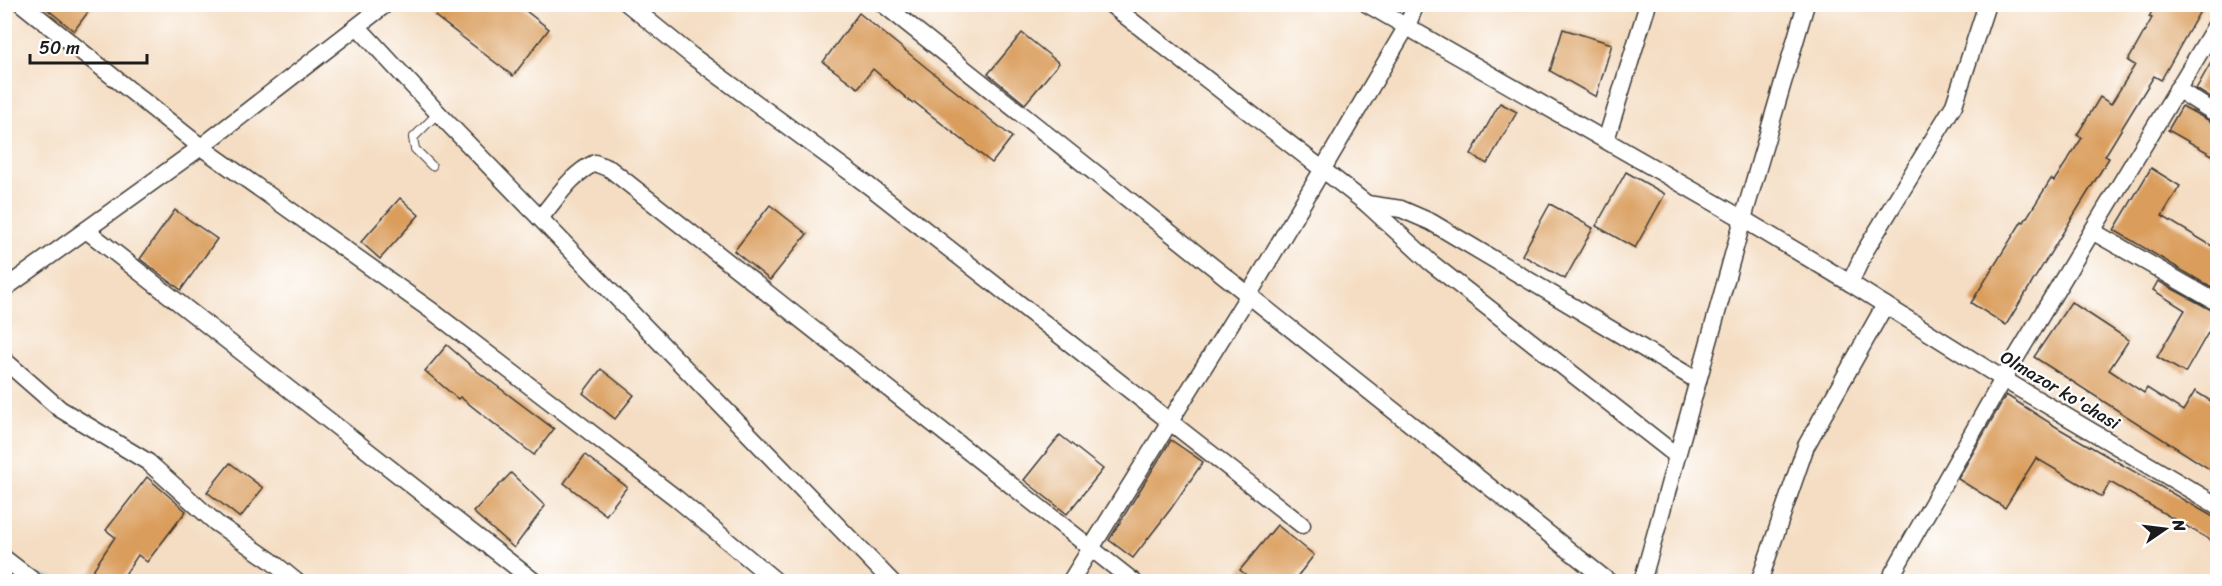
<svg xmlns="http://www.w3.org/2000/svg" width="2222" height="586" viewBox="0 0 2222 586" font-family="Sriracha,sans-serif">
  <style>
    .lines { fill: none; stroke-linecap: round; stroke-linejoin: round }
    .stream { stroke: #4fbcc9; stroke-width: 4.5 }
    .building { fill: #da9d5b }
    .lane-casing { stroke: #3c3935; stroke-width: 10 }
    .street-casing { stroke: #3c3935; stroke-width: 19 }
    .lane { stroke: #fff; stroke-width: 8 }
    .street { stroke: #fff; stroke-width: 16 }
    .labels { text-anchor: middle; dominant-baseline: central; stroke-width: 4.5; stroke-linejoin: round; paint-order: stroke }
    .street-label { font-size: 18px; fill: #1c1c1c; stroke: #fff }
  </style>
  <rect width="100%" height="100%" fill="#fff"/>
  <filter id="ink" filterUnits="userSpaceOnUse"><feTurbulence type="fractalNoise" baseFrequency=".0167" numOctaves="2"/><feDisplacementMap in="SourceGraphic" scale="12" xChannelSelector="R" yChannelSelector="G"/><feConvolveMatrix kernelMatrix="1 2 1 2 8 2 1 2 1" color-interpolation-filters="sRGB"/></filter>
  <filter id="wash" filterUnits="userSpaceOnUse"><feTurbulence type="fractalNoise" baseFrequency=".008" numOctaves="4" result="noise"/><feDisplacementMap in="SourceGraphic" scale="24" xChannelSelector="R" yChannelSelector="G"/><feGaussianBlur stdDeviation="1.35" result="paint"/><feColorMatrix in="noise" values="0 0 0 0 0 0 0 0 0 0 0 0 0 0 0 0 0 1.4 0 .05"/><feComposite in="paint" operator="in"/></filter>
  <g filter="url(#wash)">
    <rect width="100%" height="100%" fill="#f4ddc2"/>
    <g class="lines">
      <!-- stream -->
      <path class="stream" d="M 37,576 L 61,582"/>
    </g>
    <g id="blocks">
      <!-- building -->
      <g class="building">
        <path d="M 41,4 L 94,4 L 74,31 Z"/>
        <path d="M 443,4 L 517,4 L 549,29 L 513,76 L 435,16 Z"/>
        <path d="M 2156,4 L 2204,4 L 2161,80 L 2154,76 L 2130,115 L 2105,156 L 2109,158 L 2006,325 L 1971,303 L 2022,221 L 2024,222 L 2051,179 L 2054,181 L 2082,138 L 2077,135 L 2100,97 L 2111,104 L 2135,65 L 2128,61 L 2152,18 L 2149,17 Z"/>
        <path d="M 859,13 L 1012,137 L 992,163 L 914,102 L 912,103 L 873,69 L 858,88 L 823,62 Z"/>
        <path d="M 1563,29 L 1612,44 L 1596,97 L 1550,71 Z"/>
        <path d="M 1022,33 L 1059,63 L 1025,104 L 988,74 Z"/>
        <path d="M 2217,52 L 2217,102 L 2196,89 Z"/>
        <path d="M 1500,103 L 1517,112 L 1487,164 L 1471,154 Z"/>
        <path d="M 2182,106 L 2217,125 L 2217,146 L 2212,155 L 2168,130 Z"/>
        <path d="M 2151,168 L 2180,186 L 2162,216 L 2217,249 L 2217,291 L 2114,230 Z"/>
        <path d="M 1626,172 L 1665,194 L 1635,248 L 1596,226 Z"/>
        <path d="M 400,198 L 419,215 L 380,259 L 361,242 Z"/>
        <path d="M 1550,204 L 1593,228 L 1565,279 L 1522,255 Z"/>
        <path d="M 770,205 L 807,234 L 770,280 L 734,251 Z"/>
        <path d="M 175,210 L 217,239 L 181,290 L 140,259 Z"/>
        <path d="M 2158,281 L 2217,313 L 2217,317 L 2185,373 L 2157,357 L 2185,310 L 2153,290 Z"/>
        <path d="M 2071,302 L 2129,340 L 2109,370 L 2144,393 L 2147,388 L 2183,411 L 2195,391 L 2217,405 L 2217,474 L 2034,357 Z"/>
        <path d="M 447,345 L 477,371 L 554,429 L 534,455 L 460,397 L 458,399 L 425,371 Z"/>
        <path d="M 601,369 L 634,395 L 615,419 L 583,393 Z"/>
        <path d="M 2006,395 L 2058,428 L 2217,519 L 2217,544 L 2110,482 L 2102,497 L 2036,458 L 2005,508 L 1958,479 Z"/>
        <path d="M 1060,435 L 1103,469 L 1067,514 L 1024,480 Z"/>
        <path d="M 1171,440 L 1203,462 L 1170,510 L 1133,558 L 1109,540 Z"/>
        <path d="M 585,455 L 627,487 L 606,515 L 564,483 Z"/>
        <path d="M 230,463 L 263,488 L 240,518 L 207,492 Z"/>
        <path d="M 511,473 L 545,506 L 514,548 L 473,512 Z"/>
        <path d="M 147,477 L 186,511 L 147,562 L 138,555 L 120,582 L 97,582 L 89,576 L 115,537 L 106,530 Z"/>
        <path d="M 1277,525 L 1314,555 L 1293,582 L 1254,582 L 1240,570 Z"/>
      </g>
    </g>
  </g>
  <g filter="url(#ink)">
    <use href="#blocks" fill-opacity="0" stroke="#3c3935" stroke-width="1.5"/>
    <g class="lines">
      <!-- lane casing -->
      <g class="lane-casing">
        <path id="lane" d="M 432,166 L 415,149 L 413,138 L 438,113"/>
      </g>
      <!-- street casing -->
      <g class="street-casing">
        <g id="street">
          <path d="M 22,4 L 201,147 L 432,311 L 676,498 L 777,582"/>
          <path d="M 628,4 L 692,56 L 869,186 L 1302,525"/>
          <path d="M 883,4 L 1609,582"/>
          <path d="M 1110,4 L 1367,204 L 1430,262 L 1677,456"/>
          <path d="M 1367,4 L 1743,219 L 1850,283"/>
          <path d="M 1987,4 L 1954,105 L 1865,251 L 1850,283 L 2003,379 L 2218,506"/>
          <path d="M 358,27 L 438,113 L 892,582"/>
          <path d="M 2177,89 L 2218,115"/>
          <path d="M 1606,140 L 1648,4"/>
          <path d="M 1367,204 L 1401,209 L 1431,222 L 1698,381"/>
          <path d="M 540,218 C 557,198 571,174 595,163 L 610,169 L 1134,582"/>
          <path d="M 86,230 L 535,582"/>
          <path d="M 2092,231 L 2218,303"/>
          <path d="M 4,289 L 201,147 L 386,4"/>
          <path d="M 4,360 L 60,409 L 148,462 L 216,523 L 270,560 L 297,582"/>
          <path d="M 4,558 L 35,582"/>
          <path d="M 1070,582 L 1248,296 L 1407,26 L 1416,4"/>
          <path d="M 1642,582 L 1743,219 L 1806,4"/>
          <path d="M 1759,582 L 1806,446 L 1885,305"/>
          <path d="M 1891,582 L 1893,573 L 2003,379 L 2218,22"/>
        </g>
      </g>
      <!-- lane -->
      <use href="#lane" class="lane"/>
      <!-- street -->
      <use href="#street" class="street"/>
    </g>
  </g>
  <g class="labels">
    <!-- street labels -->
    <g class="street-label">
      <text transform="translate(2060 390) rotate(31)">Olmazor ko'chasi</text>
    </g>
  </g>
  <!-- margin -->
  <rect width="2222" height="586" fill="none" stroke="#fff" stroke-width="24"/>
  <!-- north arrow -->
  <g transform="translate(2165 529) rotate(76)" stroke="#ffffff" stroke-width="4.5" paint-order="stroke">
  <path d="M0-4.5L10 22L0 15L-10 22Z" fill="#1c1c1c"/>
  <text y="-9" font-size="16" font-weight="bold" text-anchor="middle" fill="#1c1c1c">N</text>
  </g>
  <!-- scale -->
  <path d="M30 54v9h117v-9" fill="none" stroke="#1c1c1c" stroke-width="3"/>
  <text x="39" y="54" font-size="18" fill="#1c1c1c" stroke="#ffffff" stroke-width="4.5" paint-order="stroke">50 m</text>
</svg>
